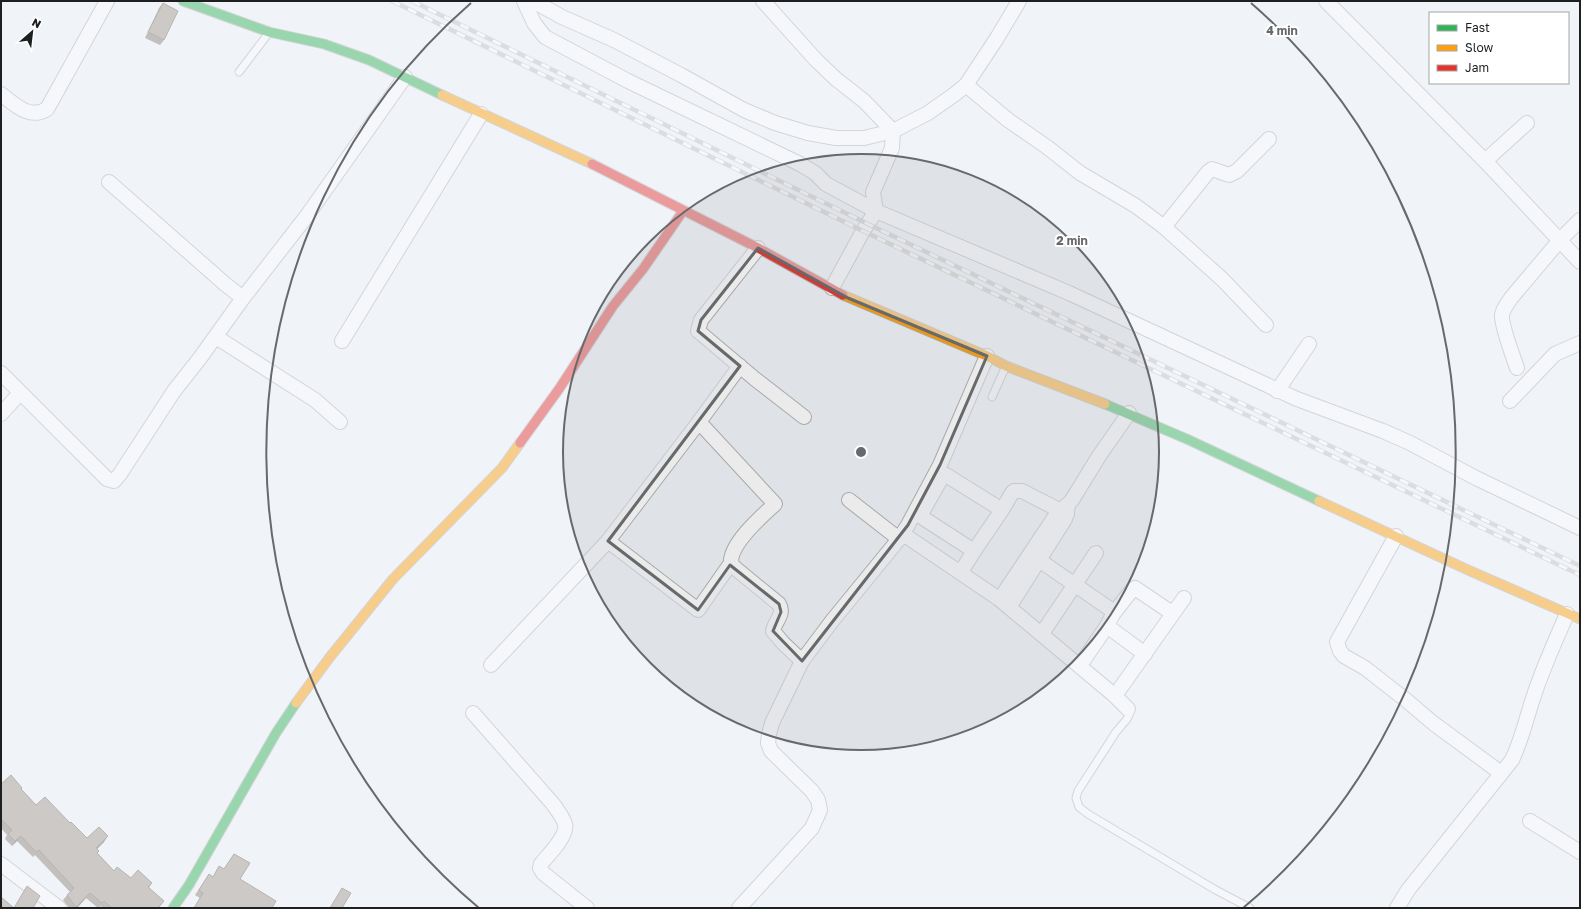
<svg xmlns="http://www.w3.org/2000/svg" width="1581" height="909" viewBox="0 0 1581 909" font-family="'Golos Text',sans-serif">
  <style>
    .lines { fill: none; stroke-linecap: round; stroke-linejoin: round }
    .lane-casing { stroke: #b0b2b4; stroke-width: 9 }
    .street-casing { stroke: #b0b2b4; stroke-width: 16 }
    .fast-casing { stroke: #b0b2b4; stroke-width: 11 }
    .slow-casing { stroke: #b0b2b4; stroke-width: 11 }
    .jam-casing { stroke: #b0b2b4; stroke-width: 11 }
    .lane { stroke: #fdfdfe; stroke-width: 7 }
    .street { stroke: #fdfdfe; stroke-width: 14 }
    .fast { stroke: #30b455; stroke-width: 9 }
    .slow { stroke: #ff9f0a; stroke-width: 9 }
    .jam { stroke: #e5322d; stroke-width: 9 }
    .rail-casing { stroke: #c2c3c3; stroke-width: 4.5 }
    .rail { stroke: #fff; stroke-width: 3; stroke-dasharray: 9; stroke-linecap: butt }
    .wall { fill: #8a8276 }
    .shaded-wall { fill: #716a60 }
    .building { fill: #a19789; stroke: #716a60 }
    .marked { fill: none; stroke: #67696c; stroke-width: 3; stroke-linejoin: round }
    .ring { fill: none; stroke: #67696c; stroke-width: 2 }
    .centre { fill: #67696c; stroke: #fff; stroke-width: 2 }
    .ring-label { font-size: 12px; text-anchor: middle; font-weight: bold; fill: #67696c; stroke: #fff; stroke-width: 4; stroke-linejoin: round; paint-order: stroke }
  </style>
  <rect width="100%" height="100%" fill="#f0f3f7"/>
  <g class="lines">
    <!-- lane casing -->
    <g class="lane-casing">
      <g id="lane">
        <path d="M 239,72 L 268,34"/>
        <path d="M 992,397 L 1006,366"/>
        <path d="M 1128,709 L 1129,715 L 1127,719 L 1116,732 L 1078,791 L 1076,798 L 1079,807 L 1088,814 L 1214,889 L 1250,908"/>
      </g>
    </g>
    <!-- street casing -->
    <g class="street-casing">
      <g id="street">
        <path d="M 524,1 L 534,23 L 545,37 L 628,81 L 800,164 L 815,173 L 826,184 L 876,211 L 1069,293 L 1297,399 L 1383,431 L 1410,443 L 1476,478 L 1580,528"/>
        <path d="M 533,1 L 562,17 L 614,40 L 681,75 L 744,110 L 775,123 L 808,133 L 836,138 L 864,138 L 893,131 L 928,113 L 955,94 L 966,85 L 997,38 L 1019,1"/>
        <path d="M 763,1 L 816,60 L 836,79 L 864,101 L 893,131 L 892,148 L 873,192 L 876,211 L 863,231 L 832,288"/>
        <path d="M 1326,1 L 1485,161 L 1580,262"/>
        <path d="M 966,85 L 1008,120 L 1047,147 L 1080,173 L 1136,206 L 1164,227 L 1222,279 L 1266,325"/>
        <path d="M 1,94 C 15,105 30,120 47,109 L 107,1"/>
        <path d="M 1485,161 L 1527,123"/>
        <path d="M 1164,227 L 1208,172 L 1212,169 L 1229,175 L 1237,171 L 1269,139"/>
        <path d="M 758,248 L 701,320 L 698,331 L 755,379 L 804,417"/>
        <path d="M 243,298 L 306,217 L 405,77"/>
        <path d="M 216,337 L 315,400 L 340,422"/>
        <path d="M 342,341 L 481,114"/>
        <path d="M 1517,368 C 1513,356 1501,325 1502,315 C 1503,308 1508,303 1511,298 L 1560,240 L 1580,220"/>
        <path d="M 1,373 L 107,479 L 114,481 L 120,474 L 174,391 L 200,358 L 243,298 L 225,284 L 109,182"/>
        <path d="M 1277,391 L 1309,344"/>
        <path d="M 1510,401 L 1555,354 L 1580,343"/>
        <path d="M 1,414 L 20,393"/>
        <path d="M 699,422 L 740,366"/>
        <path d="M 849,500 L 899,539"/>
        <path d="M 1068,506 L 1065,519 L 1013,601 L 1011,601 L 1002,596 L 1056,515 C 1061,509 1067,506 1072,500 L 1099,456 L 1129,413"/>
        <path d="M 1002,510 L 946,475 L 942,477 L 920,516 L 974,551 L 1002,510 L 1012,493 L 1014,491 L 1022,491 L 1067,514"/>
        <path d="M 903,534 L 999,599 L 1114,695 L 1128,709"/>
        <path d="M 1396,536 L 1337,642 L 1340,651 L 1344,656 L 1365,668 L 1406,700 L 1433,723 L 1501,773"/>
        <path d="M 608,541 L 698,610 L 731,563"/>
        <path d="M 1039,560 L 1110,609 L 1113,614 L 1107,626 L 1145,654"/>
        <path d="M 964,567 L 974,551"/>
        <path d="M 1113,614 L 1132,590 L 1135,588 L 1172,613"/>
        <path d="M 1045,629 L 1096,553"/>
        <path d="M 1083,661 L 1107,626"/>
        <path d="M 491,665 L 608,541 L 699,422 L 775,504 C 762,516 733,541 731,560 C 731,563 733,566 735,568 L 779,604 C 785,614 775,621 773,631 L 783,643 L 802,661"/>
        <path d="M 1119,690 L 1184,598"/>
        <path d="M 473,713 L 553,804 C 557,810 563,817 565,824 C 568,836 548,855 541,864 L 540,868 L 543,873 L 587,908"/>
        <path d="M 1530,821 L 1580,852"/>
        <path d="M 1,864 L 59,908"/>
        <path d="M 739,908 L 812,828 L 820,810 L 818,800 L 812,791 L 771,751 L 768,743 L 769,734 L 772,723 L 802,661 L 832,621 L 899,539 L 908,525 L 940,465 L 987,356"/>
        <path d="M 1397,908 L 1408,890 L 1512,760 C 1521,741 1524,727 1530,708 C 1539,676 1554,644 1567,614"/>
      </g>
    </g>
    <!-- fast casing -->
    <g class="fast-casing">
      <g id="fast">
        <path d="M 183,1 L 269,32 L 324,44 L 369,60 L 442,95"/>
        <path d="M 1105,404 L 1189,440 L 1319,501"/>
        <path d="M 173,908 L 189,885 L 276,733 L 296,703"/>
      </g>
    </g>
    <!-- slow casing -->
    <g class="slow-casing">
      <g id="slow">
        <path d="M 442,95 L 592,164"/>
        <path d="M 843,295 L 987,356 L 1006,366 L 1105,404"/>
        <path d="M 1319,501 L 1468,570 L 1580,619"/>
        <path d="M 296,703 L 330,657 L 393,579 L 502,468 L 520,443"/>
      </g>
    </g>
    <!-- jam casing -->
    <g class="jam-casing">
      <g id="jam">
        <path d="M 592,164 L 758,248 L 843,295"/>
        <path d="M 520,443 L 559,389 L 613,306 L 643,269 L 683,211"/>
      </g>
    </g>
    <!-- lane -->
    <use href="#lane" class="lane"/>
    <!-- street -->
    <use href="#street" class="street"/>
    <!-- fast -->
    <use href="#fast" class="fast"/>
    <!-- slow -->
    <use href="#slow" class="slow"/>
    <!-- jam -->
    <use href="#jam" class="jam"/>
    <!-- rail casing -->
    <g class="rail-casing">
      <g id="rail">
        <path d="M 392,1 L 863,231 L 1580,575"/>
        <path d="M 412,1 L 868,224 L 1580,566"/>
      </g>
    </g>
    <!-- rail -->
    <use href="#rail" class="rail"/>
  </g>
  <!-- wall -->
  <g class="wall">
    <path d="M 163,3 L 164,40 L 160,45 L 145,38 L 159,8 Z"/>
    <path d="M 1,784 L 21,789 L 36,805 L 70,823 L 87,838 L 104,842 L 97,849 L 99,851 L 97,853 L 114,871 L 131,878 L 152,883 L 149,888 L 164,901 L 160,906 L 159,908 L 103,908 L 101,906 L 99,908 L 98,908 L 86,898 L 77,908 L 69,908 L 63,900 L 70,892 L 35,855 L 33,857 L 17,841 L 12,846 L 5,839 L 7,835 L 1,828 Z"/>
    <path d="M 234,854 L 250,863 L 200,898 L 195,895 L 209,874 L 213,877 L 219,866 L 224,869 Z"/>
  </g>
  <!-- shaded-wall -->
  <g class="shaded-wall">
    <path d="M 21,836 L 17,841 L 12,846 L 15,841 Z"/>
    <path d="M 108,836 L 104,842 L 93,853 L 96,848 Z"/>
    <path d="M 90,893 L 86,898 L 77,908 L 75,908 Z"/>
  </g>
  <!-- building -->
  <g class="building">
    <path d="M 163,3 L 178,11 L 164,40 L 148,32 Z"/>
    <path d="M 11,775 L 22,788 L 21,789 L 36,805 L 45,797 L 70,823 L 71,822 L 87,838 L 99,827 L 108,836 L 96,848 L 99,851 L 97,853 L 114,871 L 117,867 L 131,878 L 138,870 L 152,883 L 148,887 L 164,901 L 158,908 L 112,908 L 104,901 L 102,903 L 90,893 L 76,907 L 67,895 L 74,888 L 39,850 L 36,852 L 21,836 L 15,841 L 8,834 L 12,830 L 1,819 L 1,784 Z"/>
    <path d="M 234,854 L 250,863 L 240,879 L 276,901 L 272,908 L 194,908 L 203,893 L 199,890 L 209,874 L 213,877 L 219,866 L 224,869 Z"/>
    <path d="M 27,886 L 40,896 L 33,908 L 1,908 L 1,897 L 14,908 Z"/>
    <path d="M 342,888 L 351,893 L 342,908 L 330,908 Z"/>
  </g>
  <!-- marked area -->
  <path d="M0 0H1581V909H0ZM 758,248 L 848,298 L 987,356 L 940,465 L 908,525 L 802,661 L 773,631 L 781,612 L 779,604 L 730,565 L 698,610 L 608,541 L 740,366 L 698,331 L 701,320 Z" fill="#f0f3f7" fill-opacity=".55" fill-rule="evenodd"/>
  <path class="marked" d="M 758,248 L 848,298 L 987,356 L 940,465 L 908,525 L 802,661 L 773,631 L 781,612 L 779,604 L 730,565 L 698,610 L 608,541 L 740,366 L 698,331 L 701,320 Z"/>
  <!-- distance rings -->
  <circle cx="861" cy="452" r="298" fill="#67696c" fill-opacity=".12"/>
  <g class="ring">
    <circle cx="861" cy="452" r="298"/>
    <path d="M479 908A595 595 0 0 1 471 3M1251 3A595 595 0 0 1 1243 908"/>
  </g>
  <circle cx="861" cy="452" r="6" class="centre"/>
  <g class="ring-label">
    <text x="1282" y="35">4 min</text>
    <text x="1072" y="245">2 min</text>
  </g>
  <!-- border -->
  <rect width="1581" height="909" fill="none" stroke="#1d1f21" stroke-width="4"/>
  <!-- legend -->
  <rect x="1429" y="12" width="140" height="72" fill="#ffffff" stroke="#a5a5a6"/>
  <rect x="1437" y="25" width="20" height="6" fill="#30b455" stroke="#a5a5a6"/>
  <text x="1465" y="32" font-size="12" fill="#1d1f21">Fast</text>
  <rect x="1437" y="45" width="20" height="6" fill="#ff9f0a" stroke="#a5a5a6"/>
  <text x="1465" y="52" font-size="12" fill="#1d1f21">Slow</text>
  <rect x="1437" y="65" width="20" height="6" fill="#e5322d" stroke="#a5a5a6"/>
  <text x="1465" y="72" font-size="12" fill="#1d1f21">Jam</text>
  <!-- north arrow -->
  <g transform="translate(32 32) rotate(28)" stroke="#ffffff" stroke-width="3" paint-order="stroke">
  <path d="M0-3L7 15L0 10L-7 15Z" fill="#1d1f21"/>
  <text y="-6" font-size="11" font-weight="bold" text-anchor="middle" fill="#1d1f21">N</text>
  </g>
</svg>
